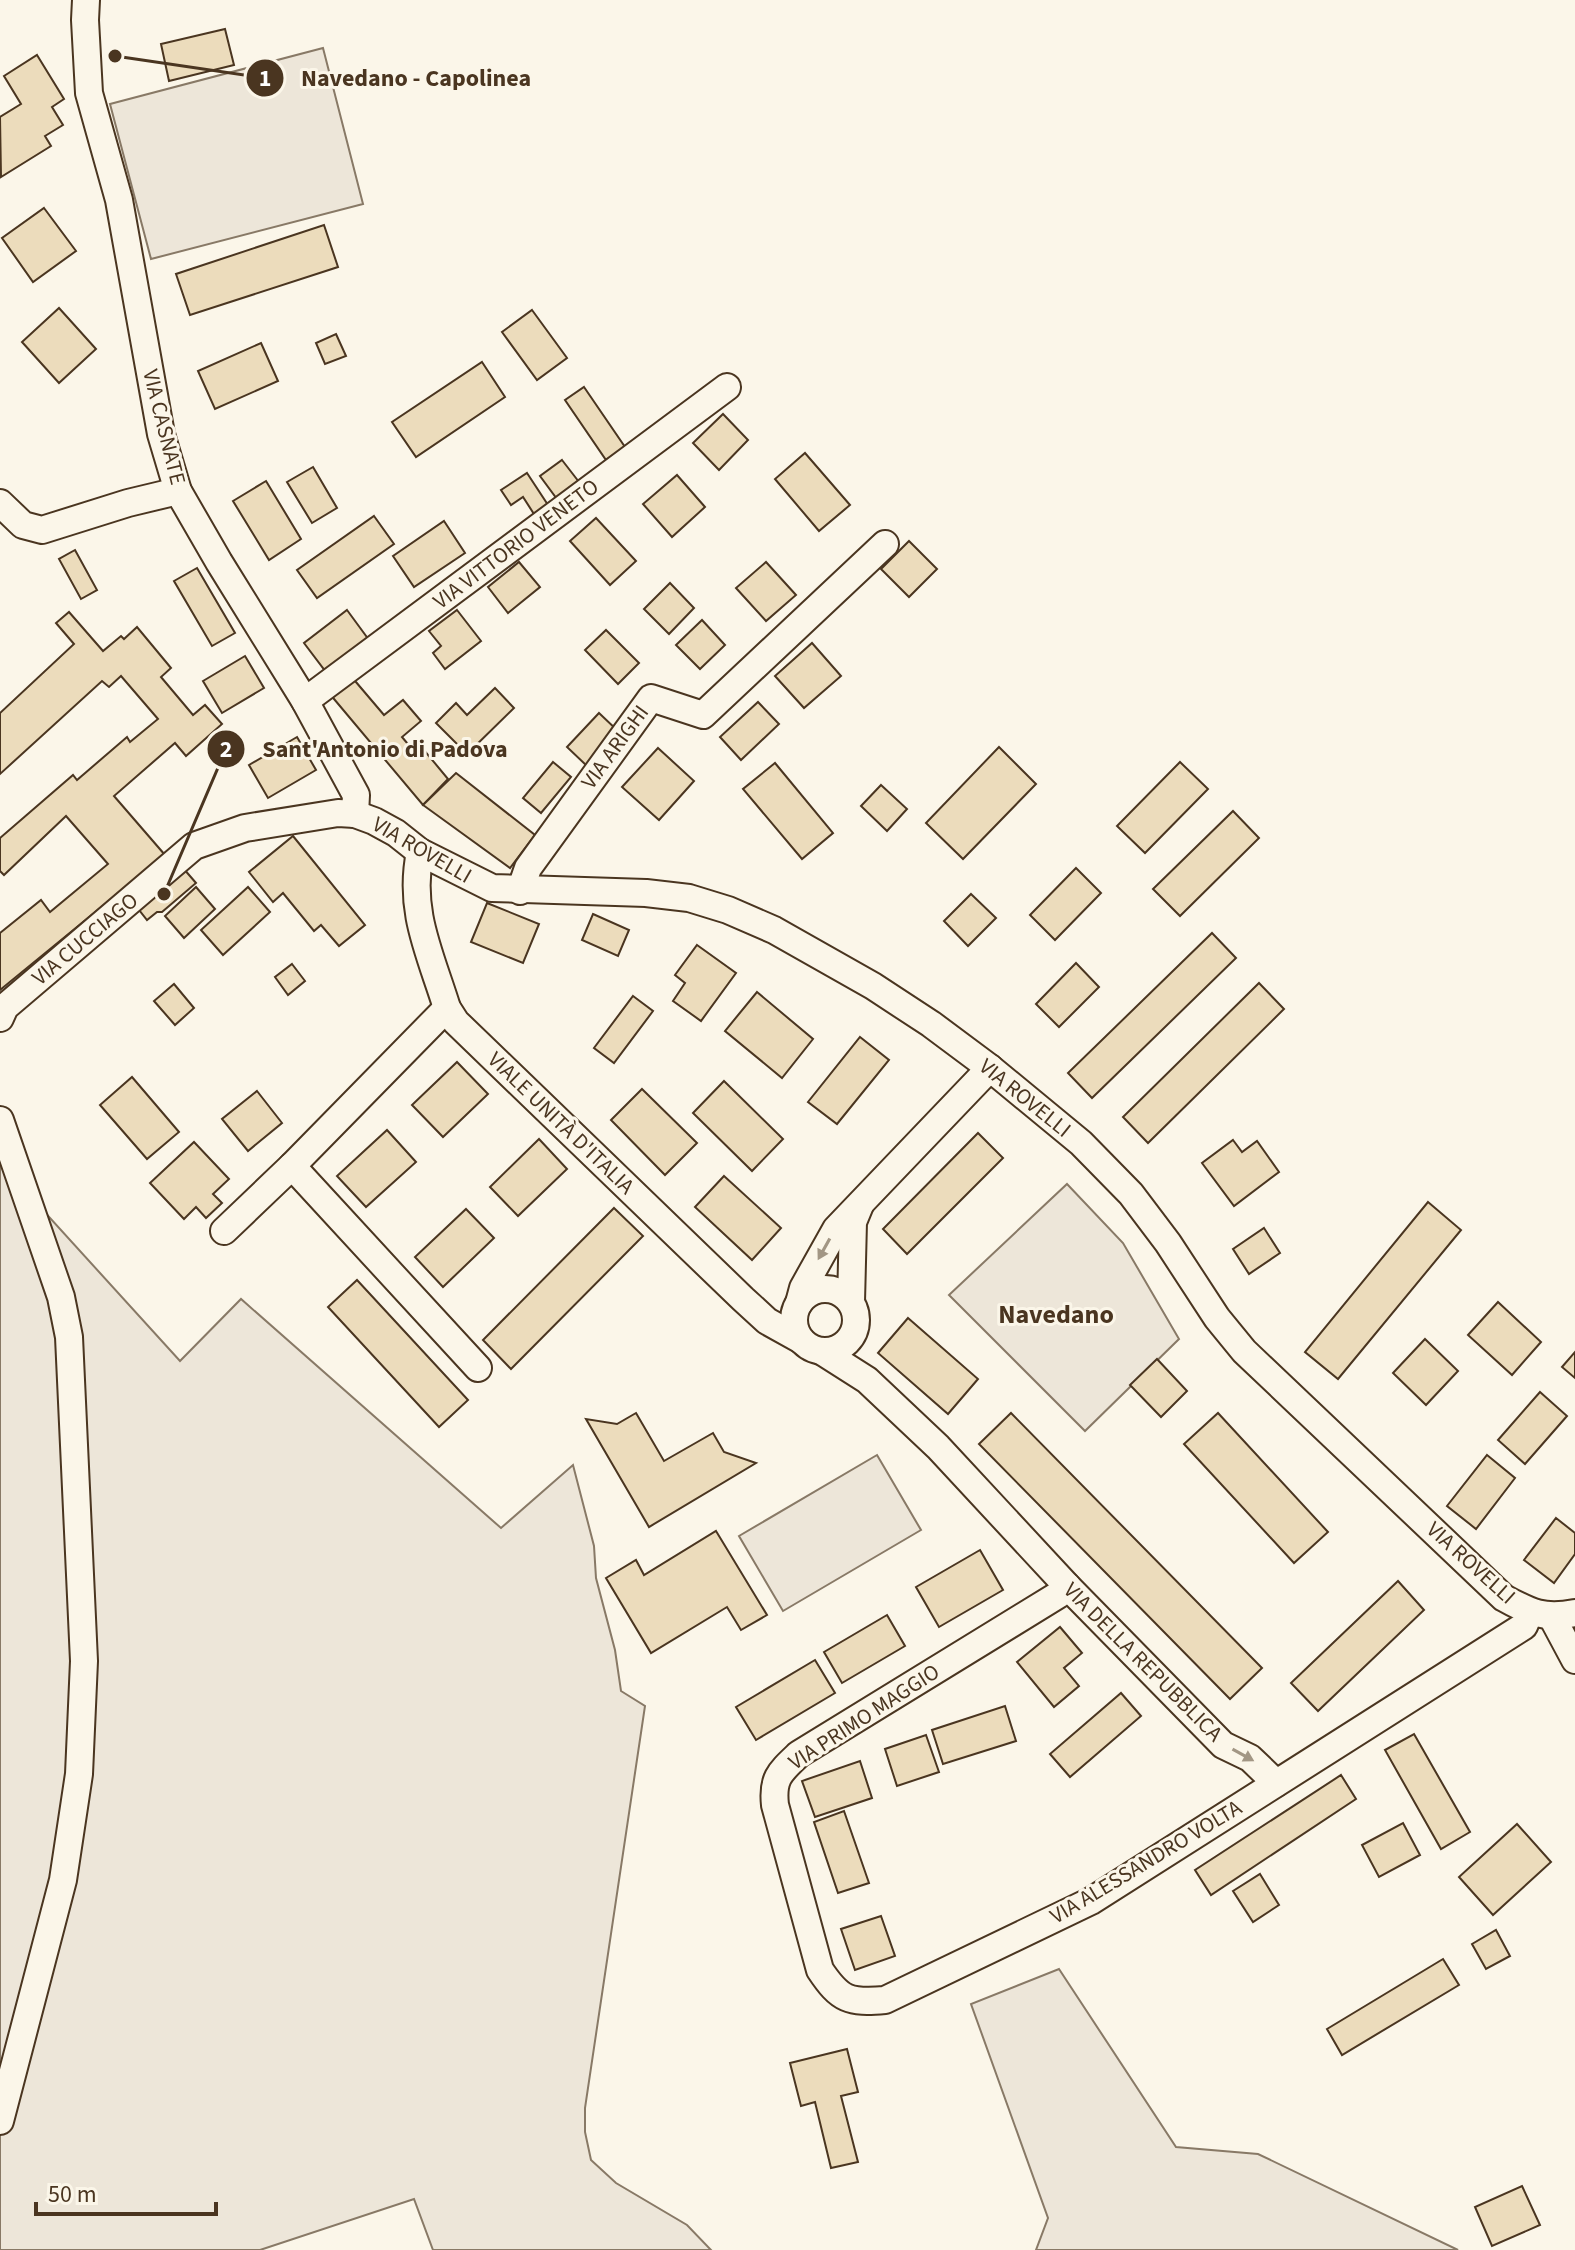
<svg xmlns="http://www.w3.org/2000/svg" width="1575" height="2250" viewBox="0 0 1575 2250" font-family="'Source Sans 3',sans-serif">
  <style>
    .green { fill: #ede6d9; stroke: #887966; stroke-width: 2 }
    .building { fill: #ecdcbc; stroke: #4a3520; stroke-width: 2 }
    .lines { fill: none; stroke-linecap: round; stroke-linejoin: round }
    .minor-casing { stroke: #4a3520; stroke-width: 30 }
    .minor { stroke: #fbf6e9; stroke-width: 26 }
    .oneway { fill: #a29684 }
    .labels { text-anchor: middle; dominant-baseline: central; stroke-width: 6; stroke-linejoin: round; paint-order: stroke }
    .street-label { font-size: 22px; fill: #4a3520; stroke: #fbf6e9 }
    .quarter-label { font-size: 26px; font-weight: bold; fill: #4a3520; stroke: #fbf6e9 }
    .leader { fill: none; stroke: #4a3520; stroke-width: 3 }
    .callout-dot { fill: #4a3520; stroke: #fbf6e9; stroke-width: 3 }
    .mark-label { font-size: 24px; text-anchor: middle; font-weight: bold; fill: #fff }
    .callout-label { font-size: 24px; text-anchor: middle; font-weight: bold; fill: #4a3520; stroke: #fbf6e9; stroke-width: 6; stroke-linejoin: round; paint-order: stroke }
  </style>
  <rect width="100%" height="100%" fill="#fbf6e9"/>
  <!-- green -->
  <g class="green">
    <path d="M 323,48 L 363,204 L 151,259 L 110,104 Z"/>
    <path d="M 0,1163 L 180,1361 L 241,1299 L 501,1528 L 573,1465 L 594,1546 L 596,1578 L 615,1650 L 621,1691 L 645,1706 L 585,2108 L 585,2132 L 591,2160 L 616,2183 L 687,2225 L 711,2250 L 433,2250 L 414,2199 L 260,2250 L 0,2250 Z"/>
    <path d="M 1067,1184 L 1123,1243 L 1179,1339 L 1085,1431 L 949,1295 Z"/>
    <path d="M 877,1455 L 921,1530 L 783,1611 L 739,1536 Z"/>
    <path d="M 1059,1969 L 1176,2147 L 1258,2154 L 1458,2250 L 1036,2250 L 1048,2218 L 971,2004 Z"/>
  </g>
  <!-- building -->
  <g class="building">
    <path d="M 225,29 L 234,65 L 169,81 L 161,44 Z"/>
    <path d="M 37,55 L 64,99 L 52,107 L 63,125 L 45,136 L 51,146 L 1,177 L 0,117 L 21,104 L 4,76 Z"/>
    <path d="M 44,208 L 76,251 L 33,282 L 2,238 Z"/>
    <path d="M 324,225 L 338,267 L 190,315 L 176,274 Z"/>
    <path d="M 59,308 L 96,349 L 59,383 L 22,342 Z"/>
    <path d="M 532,310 L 567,358 L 537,380 L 502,332 Z"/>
    <path d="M 336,334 L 346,356 L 325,364 L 316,343 Z"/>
    <path d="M 261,343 L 278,381 L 215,409 L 198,371 Z"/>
    <path d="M 482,362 L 505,397 L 416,457 L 392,422 Z"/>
    <path d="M 584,387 L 625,447 L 606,460 L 565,400 Z"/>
    <path d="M 723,414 L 748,440 L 719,470 L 693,443 Z"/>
    <path d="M 805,453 L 850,505 L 819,531 L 775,479 Z"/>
    <path d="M 562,460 L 579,482 L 557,499 L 540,476 Z"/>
    <path d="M 313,467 L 337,508 L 312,523 L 287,482 Z"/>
    <path d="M 527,473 L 548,505 L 534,514 L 523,497 L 511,505 L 501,490 Z"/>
    <path d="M 677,475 L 705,507 L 672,537 L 643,504 Z"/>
    <path d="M 266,481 L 301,539 L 269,560 L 233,501 Z"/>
    <path d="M 374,516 L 394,544 L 317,598 L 297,570 Z"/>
    <path d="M 596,518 L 636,561 L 610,585 L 570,541 Z"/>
    <path d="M 444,521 L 465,553 L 414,587 L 393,556 Z"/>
    <path d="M 909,541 L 937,569 L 909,597 L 881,569 Z"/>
    <path d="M 75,550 L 97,590 L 81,599 L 59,559 Z"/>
    <path d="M 519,562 L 540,587 L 508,613 L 488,587 Z"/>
    <path d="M 766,562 L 796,595 L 766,621 L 736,588 Z"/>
    <path d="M 197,568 L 235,633 L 212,646 L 174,581 Z"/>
    <path d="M 670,583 L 694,608 L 669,634 L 644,609 Z"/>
    <path d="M 347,610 L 369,640 L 326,672 L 304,643 Z"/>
    <path d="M 457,610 L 481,641 L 445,669 L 433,653 L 441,646 L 429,631 Z"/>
    <path d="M 69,612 L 103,651 L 121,636 L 124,639 L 137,627 L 171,668 L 161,677 L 193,715 L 205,705 L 222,724 L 186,756 L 175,743 L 114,796 L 165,855 L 0,990 L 0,933 L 41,900 L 50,912 L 108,864 L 66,816 L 4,875 L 0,871 L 0,838 L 73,775 L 77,780 L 127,737 L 130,742 L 158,719 L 121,676 L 109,687 L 102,681 L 0,774 L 0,713 L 74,644 L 56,623 Z"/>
    <path d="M 702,620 L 725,645 L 700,669 L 676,645 Z"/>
    <path d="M 606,630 L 639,663 L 618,684 L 585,650 Z"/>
    <path d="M 812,643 L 841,676 L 804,708 L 775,676 Z"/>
    <path d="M 245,656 L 264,688 L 222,713 L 203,681 Z"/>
    <path d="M 350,675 L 384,715 L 403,700 L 421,721 L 402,737 L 412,749 L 419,744 L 448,779 L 423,805 L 329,693 Z"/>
    <path d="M 495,688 L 514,708 L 467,754 L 436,723 L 456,703 L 467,715 Z"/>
    <path d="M 758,702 L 779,724 L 741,760 L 720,737 Z"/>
    <path d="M 599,713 L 619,732 L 587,766 L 567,747 Z"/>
    <path d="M 297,737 L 316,770 L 268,798 L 249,765 Z"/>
    <path d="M 999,747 L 1036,784 L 963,859 L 926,823 Z"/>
    <path d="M 658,748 L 694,781 L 659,820 L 622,787 Z"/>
    <path d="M 553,762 L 571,777 L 541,813 L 523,798 Z"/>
    <path d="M 1180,762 L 1208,789 L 1145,853 L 1117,826 Z"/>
    <path d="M 775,763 L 833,833 L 802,859 L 743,789 Z"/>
    <path d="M 456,773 L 535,835 L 510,868 L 423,805 Z"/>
    <path d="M 881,785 L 907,809 L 887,831 L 861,806 Z"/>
    <path d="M 1233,811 L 1259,838 L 1180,916 L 1153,889 Z"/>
    <path d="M 293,836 L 365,925 L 339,946 L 321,925 L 314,931 L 283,893 L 273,902 L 249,872 Z"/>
    <path d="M 177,861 L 196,883 L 162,912 L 157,912 L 147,920 L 136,906 Z"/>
    <path d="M 1076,868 L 1101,893 L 1055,940 L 1030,915 Z"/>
    <path d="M 196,887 L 215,909 L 184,938 L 165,916 Z"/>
    <path d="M 248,887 L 270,912 L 223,955 L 201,930 Z"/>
    <path d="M 971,894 L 996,918 L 968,946 L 944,921 Z"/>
    <path d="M 487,903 L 539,924 L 523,963 L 471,942 Z"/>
    <path d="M 593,914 L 629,930 L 618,956 L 582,940 Z"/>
    <path d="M 1212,933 L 1236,958 L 1092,1098 L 1068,1073 Z"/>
    <path d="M 697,945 L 736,973 L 701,1021 L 673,1001 L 685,983 L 675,975 Z"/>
    <path d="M 1076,963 L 1099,987 L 1059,1027 L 1036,1004 Z"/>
    <path d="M 292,964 L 305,981 L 288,995 L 275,977 Z"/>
    <path d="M 1259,983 L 1284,1009 L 1148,1143 L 1123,1117 Z"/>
    <path d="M 174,984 L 194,1008 L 175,1025 L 154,1001 Z"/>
    <path d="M 757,992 L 813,1039 L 782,1078 L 725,1031 Z"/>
    <path d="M 633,996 L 653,1011 L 614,1063 L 594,1048 Z"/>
    <path d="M 860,1037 L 889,1060 L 837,1124 L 808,1102 Z"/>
    <path d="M 457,1062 L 488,1094 L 443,1137 L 412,1105 Z"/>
    <path d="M 132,1077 L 179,1132 L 147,1159 L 100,1105 Z"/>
    <path d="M 724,1081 L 783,1139 L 752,1171 L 693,1113 Z"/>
    <path d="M 642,1089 L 697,1143 L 665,1175 L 611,1120 Z"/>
    <path d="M 257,1091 L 282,1123 L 248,1151 L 222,1119 Z"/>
    <path d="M 387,1130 L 416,1162 L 366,1207 L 337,1176 Z"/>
    <path d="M 978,1133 L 1003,1158 L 907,1254 L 883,1229 Z"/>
    <path d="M 539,1139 L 567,1169 L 518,1216 L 490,1187 Z"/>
    <path d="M 1233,1140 L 1242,1152 L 1257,1141 L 1279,1172 L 1234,1206 L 1202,1163 Z"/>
    <path d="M 194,1142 L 229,1179 L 213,1194 L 222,1203 L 206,1218 L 196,1207 L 184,1219 L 150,1183 Z"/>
    <path d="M 724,1176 L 781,1228 L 752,1260 L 695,1207 Z"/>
    <path d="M 1428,1202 L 1461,1230 L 1338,1379 L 1305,1352 Z"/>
    <path d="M 614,1208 L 643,1236 L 511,1369 L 483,1340 Z"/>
    <path d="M 466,1209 L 494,1238 L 443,1287 L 415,1257 Z"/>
    <path d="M 1264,1228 L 1280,1253 L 1249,1274 L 1233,1249 Z"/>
    <path d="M 357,1280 L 468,1400 L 439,1427 L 328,1307 Z"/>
    <path d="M 1498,1302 L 1541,1342 L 1512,1375 L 1468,1335 Z"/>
    <path d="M 908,1318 L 978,1379 L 948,1414 L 878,1353 Z"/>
    <path d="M 1425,1339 L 1458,1371 L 1426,1405 L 1393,1373 Z"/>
    <path d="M 1575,1352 L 1575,1378 L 1562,1367 Z"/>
    <path d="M 1157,1359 L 1187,1391 L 1161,1417 L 1130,1385 Z"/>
    <path d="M 1540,1392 L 1567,1416 L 1525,1464 L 1498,1440 Z"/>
    <path d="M 636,1413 L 664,1461 L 713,1433 L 724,1452 L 756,1463 L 649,1527 L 586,1419 L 617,1424 Z"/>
    <path d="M 1011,1413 L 1262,1668 L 1230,1699 L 979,1444 Z"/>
    <path d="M 1218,1413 L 1328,1532 L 1294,1563 L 1184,1444 Z"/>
    <path d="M 1487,1455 L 1515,1478 L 1476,1529 L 1447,1506 Z"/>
    <path d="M 1556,1518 L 1575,1533 L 1575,1554 L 1554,1583 L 1524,1560 Z"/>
    <path d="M 716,1531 L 767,1615 L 741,1630 L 727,1607 L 651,1653 L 606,1578 L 636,1560 L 644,1575 Z"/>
    <path d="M 980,1550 L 1003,1590 L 939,1627 L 916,1587 Z"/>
    <path d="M 1398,1581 L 1424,1610 L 1318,1711 L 1291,1683 Z"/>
    <path d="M 887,1615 L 905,1646 L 842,1683 L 824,1652 Z"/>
    <path d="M 1060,1627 L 1082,1653 L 1064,1668 L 1079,1686 L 1054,1707 L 1017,1662 Z"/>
    <path d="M 815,1660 L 835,1693 L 756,1740 L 736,1707 Z"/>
    <path d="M 1121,1693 L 1141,1716 L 1070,1777 L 1050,1754 Z"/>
    <path d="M 1005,1706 L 1016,1741 L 943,1764 L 932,1730 Z"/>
    <path d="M 1414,1734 L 1470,1832 L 1441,1849 L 1385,1750 Z"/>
    <path d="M 926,1735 L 939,1772 L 897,1786 L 885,1749 Z"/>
    <path d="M 860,1761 L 872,1798 L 815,1817 L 802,1781 Z"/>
    <path d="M 1341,1775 L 1356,1799 L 1211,1895 L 1195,1870 Z"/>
    <path d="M 844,1811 L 869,1883 L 838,1893 L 814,1822 Z"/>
    <path d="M 1403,1823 L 1420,1855 L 1379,1877 L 1362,1845 Z"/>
    <path d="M 1517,1824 L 1551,1862 L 1493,1915 L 1459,1877 Z"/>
    <path d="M 1260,1874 L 1279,1905 L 1253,1922 L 1233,1891 Z"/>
    <path d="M 881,1916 L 895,1956 L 855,1970 L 841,1929 Z"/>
    <path d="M 1496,1930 L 1510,1956 L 1486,1969 L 1472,1944 Z"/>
    <path d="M 1443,1959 L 1459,1985 L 1342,2055 L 1327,2029 Z"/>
    <path d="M 847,2049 L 858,2092 L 841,2096 L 858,2162 L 831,2168 L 815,2102 L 801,2106 L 790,2063 Z"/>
    <path d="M 1522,2186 L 1540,2225 L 1492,2246 L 1475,2207 Z"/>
  </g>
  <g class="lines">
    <!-- minor casing -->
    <g class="minor-casing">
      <g id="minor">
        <path d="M 86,0 L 85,20 L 89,93 L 119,200 L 161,434 L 178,491 L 219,562 L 305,701 L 356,795 L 355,814"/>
        <path d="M 0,503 L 23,525 L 42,530 L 128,503 L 178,491"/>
        <path d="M 305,701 L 727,387"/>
        <path d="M 420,852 C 408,911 430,953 447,1008 L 456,1022 L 743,1299 L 767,1321 L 801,1340"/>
        <path d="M 520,891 L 528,868 L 651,698 L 703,715 L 885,544"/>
        <path d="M 0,1018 L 5,1007 L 194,846 L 245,828 L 338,813 L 355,814 L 374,821 L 396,833 L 420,852 L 492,888 L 646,893 L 689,898 L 728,910 L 774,930 L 873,986 L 931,1024 L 990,1068 L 1081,1143 L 1131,1194 L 1168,1243 L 1217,1318 L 1244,1351 L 1504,1598 C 1531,1613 1544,1619 1575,1613"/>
        <path d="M 0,1120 L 61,1297 L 69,1337 L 84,1661 L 79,1774 L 63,1880 L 0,2121"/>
        <path d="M 292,1166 L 478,1368"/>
        <path d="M 224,1231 L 292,1166 L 447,1008"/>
        <circle cx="825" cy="1320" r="31"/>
        <path d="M 851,1302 L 853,1222 L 860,1205"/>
        <path d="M 799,1303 L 803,1288 L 836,1229 L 990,1068"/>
        <path d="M 823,1352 L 867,1380 L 938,1447 L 1067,1586 L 1223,1745 L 1250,1758 L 1276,1783"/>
        <path d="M 1067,1586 L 1058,1595 L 799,1754 C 780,1772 772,1778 775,1805 L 820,1970 C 840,2000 849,2003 885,2000 L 1091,1901 L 1524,1626 L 1530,1612"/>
        <path d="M 1552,1617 L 1575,1660"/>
      </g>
    </g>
    <!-- minor -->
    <use href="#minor" class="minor"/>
  </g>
  <!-- one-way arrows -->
  <defs><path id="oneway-solid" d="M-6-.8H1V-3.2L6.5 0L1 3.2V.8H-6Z" transform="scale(2)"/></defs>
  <g class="oneway">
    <use href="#oneway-solid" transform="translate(824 1249) rotate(119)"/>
    <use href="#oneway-solid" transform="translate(1243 1755) rotate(29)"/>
  </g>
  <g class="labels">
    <!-- street labels -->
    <g class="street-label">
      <text transform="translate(164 427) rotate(76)">VIA CASNATE</text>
      <text transform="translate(516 544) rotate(-37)">VIA VITTORIO VENETO</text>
      <text transform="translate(615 747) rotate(-54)">VIA ARIGHI</text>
      <text transform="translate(422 850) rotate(30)">VIA ROVELLI</text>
      <text transform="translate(85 939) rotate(-40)">VIA CUCCIAGO</text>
      <text transform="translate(1025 1098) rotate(39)">VIA ROVELLI</text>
      <text transform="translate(561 1123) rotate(44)">VIALE UNITÀ D'ITALIA</text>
      <text transform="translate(1471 1563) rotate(42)">VIA ROVELLI</text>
      <text transform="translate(1143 1662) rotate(45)">VIA DELLA REPUBBLICA</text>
      <text transform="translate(864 1717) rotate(-33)">VIA PRIMO MAGGIO</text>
      <text transform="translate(1146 1862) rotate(-31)">VIA ALESSANDRO VOLTA</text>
    </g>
    <!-- quarter labels -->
    <g class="quarter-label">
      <text x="1056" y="1314">Navedano</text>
    </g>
  </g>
  <!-- callouts -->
  <path class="leader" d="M115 56L265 78M164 894L226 749"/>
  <g class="callout-dot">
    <circle cx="115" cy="56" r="8"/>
    <circle cx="164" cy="894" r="8"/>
    <circle cx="265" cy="78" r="20"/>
    <circle cx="226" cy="749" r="20"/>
  </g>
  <g class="mark-label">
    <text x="265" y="86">1</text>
    <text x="226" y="757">2</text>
  </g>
  <g class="callout-label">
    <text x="416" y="86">Navedano - Capolinea</text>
    <text x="385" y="757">Sant'Antonio di Padova</text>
  </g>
  <!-- scale -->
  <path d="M36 2202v12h180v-12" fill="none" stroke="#4a3520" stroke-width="4"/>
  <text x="48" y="2202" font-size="24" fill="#4a3520" stroke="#fbf6e9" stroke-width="6" paint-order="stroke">50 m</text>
</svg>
